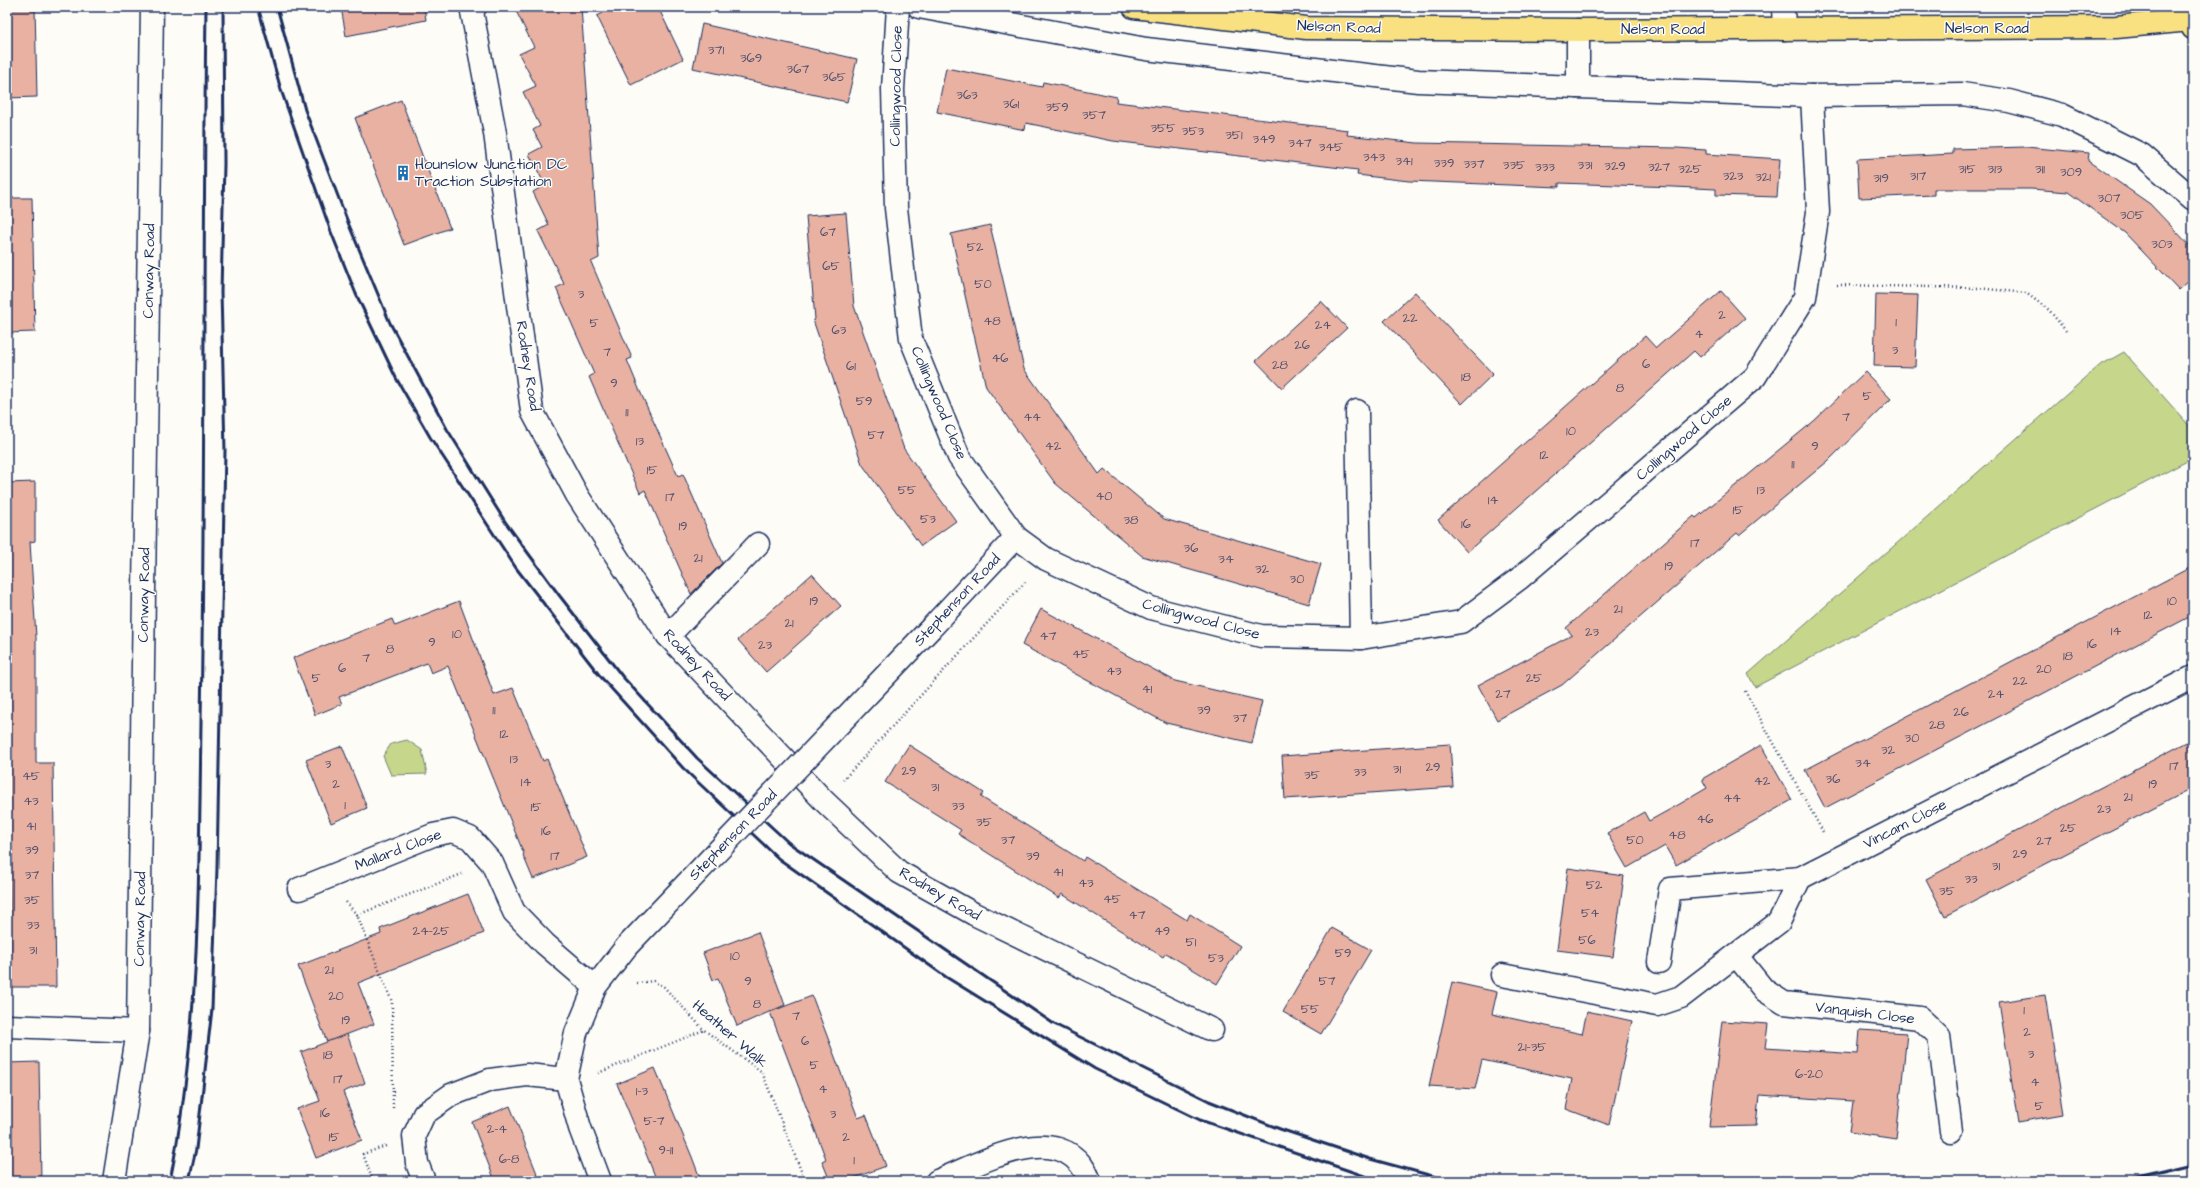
<svg xmlns="http://www.w3.org/2000/svg" width="2200" height="1188" viewBox="0 0 2200 1188" font-family="'Architects Daughter',sans-serif">
  <style>
    .green { fill: #c6d68b; stroke: #708274 }
    .building { fill: #e9b1a1; stroke: #1b2f5e }
    .lines { fill: none; stroke-linecap: round; stroke-linejoin: round }
    .minor-casing { stroke: #1b2f5e; stroke-width: 25 }
    .major-casing { stroke: #1b2f5e; stroke-width: 25 }
    .path { stroke: #1b2f5e; stroke-width: 2.5; stroke-dasharray: 1 3; stroke-linecap: butt }
    .minor { stroke: #fdfcf7; stroke-width: 22 }
    .major { stroke: #f9e181; stroke-width: 22 }
    .rail { stroke: #1b2f5e; stroke-width: 3 }
    .minor-bridge-casing { stroke: #1b2f5e; stroke-width: 25; stroke-linecap: butt }
    .minor-bridge { stroke: #fdfcf7; stroke-width: 22 }
    .labels { text-anchor: middle; dominant-baseline: central; stroke-width: 3; stroke-linejoin: round; paint-order: stroke }
    .number-label { font-size: 13px; fill: #4e506f }
    .street-label { font-size: 15px; fill: #1b2f5e; stroke: #fdfcf7 }
    .poi-label { font-size: 15px; fill: #1b2f5e; stroke: #fdfcf7; text-anchor: start }
  </style>
  <rect width="100%" height="100%" fill="#fdfcf7"/>
  <filter id="ink" filterUnits="userSpaceOnUse"><feTurbulence type="fractalNoise" baseFrequency=".025" numOctaves="2"/><feDisplacementMap in="SourceGraphic" scale="8" xChannelSelector="R" yChannelSelector="G"/><feConvolveMatrix kernelMatrix="1 2 1 2 8 2 1 2 1" color-interpolation-filters="sRGB"/></filter>
  <g filter="url(#ink)">
    <!-- green -->
    <g class="green">
      <path d="M 2124,352 L 2193,430 L 2193,458 L 1755,687 L 1748,674 L 2099,366 Z"/>
      <path d="M 407,740 L 422,750 L 427,774 L 391,775 L 383,756 L 391,744 Z"/>
    </g>
    <!-- building -->
    <g class="building">
      <path d="M 7,7 L 35,7 L 37,97 L 7,98 Z"/>
      <path d="M 341,7 L 424,7 L 426,20 L 346,36 Z"/>
      <path d="M 514,7 L 581,7 L 599,258 L 591,262 L 632,358 L 627,360 L 639,389 L 678,476 L 683,474 L 722,563 L 691,594 L 645,490 L 640,493 L 589,377 L 594,374 L 556,288 L 564,284 L 538,231 L 549,225 L 533,192 L 545,185 L 529,154 L 542,147 L 533,130 L 540,126 L 523,92 L 536,86 L 519,54 L 534,47 Z"/>
      <path d="M 615,7 L 658,7 L 683,59 L 631,85 L 597,16 Z"/>
      <path d="M 702,24 L 857,59 L 847,102 L 693,68 Z"/>
      <path d="M 946,68 L 1042,87 L 1043,82 L 1117,97 L 1116,102 L 1348,130 L 1347,135 L 1417,143 L 1677,148 L 1706,150 L 1706,154 L 1780,159 L 1777,197 L 1716,195 L 1716,189 L 1674,187 L 1559,183 L 1559,187 L 1409,181 L 1357,175 L 1358,170 L 1113,141 L 1026,123 L 1025,130 L 937,112 Z"/>
      <path d="M 401,100 L 450,228 L 404,245 L 355,118 Z"/>
      <path d="M 2026,147 L 2089,153 L 2088,161 L 2150,204 L 2193,249 L 2193,277 L 2179,290 L 2125,233 L 2068,192 L 2031,189 L 1934,189 L 1934,195 L 1859,198 L 1857,159 L 1953,154 L 1953,149 Z"/>
      <path d="M 7,198 L 32,198 L 35,332 L 7,333 Z"/>
      <path d="M 846,213 L 854,306 L 904,449 L 956,521 L 921,546 L 862,464 L 813,320 L 815,319 L 806,216 Z"/>
      <path d="M 990,225 L 1024,369 L 1099,474 L 1104,469 L 1164,519 L 1321,564 L 1309,604 L 1142,556 L 1055,483 L 986,387 L 951,234 Z"/>
      <path d="M 1721,291 L 1745,318 L 1700,357 L 1694,351 L 1467,552 L 1438,520 L 1645,336 L 1656,348 Z"/>
      <path d="M 1415,292 L 1493,374 L 1462,404 L 1384,321 Z"/>
      <path d="M 1876,294 L 1918,295 L 1915,367 L 1874,366 Z"/>
      <path d="M 1321,301 L 1347,328 L 1282,388 L 1256,361 Z"/>
      <path d="M 1865,372 L 1891,399 L 1828,461 L 1739,535 L 1737,533 L 1562,685 L 1497,720 L 1478,685 L 1572,635 L 1566,628 L 1694,516 L 1696,518 L 1814,421 Z"/>
      <path d="M 35,482 L 35,541 L 30,542 L 36,637 L 36,763 L 53,763 L 56,987 L 11,987 L 7,746 L 7,483 Z"/>
      <path d="M 2193,566 L 2193,615 L 1825,808 L 1805,770 Z"/>
      <path d="M 812,574 L 841,606 L 766,672 L 738,640 Z"/>
      <path d="M 459,601 L 494,695 L 513,688 L 543,761 L 547,759 L 587,857 L 533,879 L 523,855 L 524,854 L 448,666 L 431,673 L 427,663 L 339,697 L 342,704 L 315,715 L 293,658 L 392,619 L 395,626 Z"/>
      <path d="M 1041,609 L 1175,681 L 1262,701 L 1252,743 L 1166,723 L 1022,645 Z"/>
      <path d="M 2193,739 L 2193,788 L 1945,916 L 1926,879 Z"/>
      <path d="M 1450,744 L 1453,787 L 1285,799 L 1282,756 Z"/>
      <path d="M 909,745 L 984,793 L 981,797 L 1083,861 L 1085,857 L 1187,920 L 1190,914 L 1240,946 L 1217,984 L 1166,953 L 1163,957 L 1062,894 L 1059,898 L 958,834 L 961,830 L 885,782 Z"/>
      <path d="M 1761,745 L 1792,800 L 1676,865 L 1665,846 L 1627,868 L 1607,833 L 1644,812 L 1649,821 L 1678,805 L 1707,788 L 1702,779 Z"/>
      <path d="M 342,746 L 367,808 L 331,823 L 306,760 Z"/>
      <path d="M 1568,868 L 1624,876 L 1613,957 L 1557,950 Z"/>
      <path d="M 468,894 L 484,933 L 358,983 L 374,1024 L 327,1042 L 298,966 L 381,934 L 380,929 Z"/>
      <path d="M 1332,928 L 1371,950 L 1321,1034 L 1283,1012 Z"/>
      <path d="M 758,932 L 785,1005 L 737,1026 L 718,978 L 713,980 L 703,953 Z"/>
      <path d="M 1452,982 L 1497,992 L 1492,1014 L 1582,1034 L 1587,1011 L 1632,1021 L 1609,1125 L 1566,1109 L 1572,1079 L 1482,1060 L 1475,1089 L 1429,1086 Z"/>
      <path d="M 2045,995 L 2064,1114 L 2018,1122 L 1999,1002 Z"/>
      <path d="M 812,996 L 858,1118 L 866,1115 L 886,1166 L 846,1181 L 830,1181 L 822,1161 L 826,1159 L 770,1012 Z"/>
      <path d="M 1722,1021 L 1768,1024 L 1765,1048 L 1858,1054 L 1860,1030 L 1907,1033 L 1896,1139 L 1849,1132 L 1853,1101 L 1759,1095 L 1756,1126 L 1709,1127 Z"/>
      <path d="M 347,1034 L 365,1083 L 343,1092 L 362,1140 L 316,1158 L 297,1109 L 320,1101 L 301,1052 Z"/>
      <path d="M 39,1062 L 41,1181 L 7,1181 L 7,1063 Z"/>
      <path d="M 655,1068 L 692,1157 L 701,1181 L 657,1181 L 638,1134 L 617,1084 Z"/>
      <path d="M 510,1106 L 540,1181 L 495,1181 L 472,1122 Z"/>
    </g>
    <g class="lines">
      <!-- minor casing -->
      <g class="minor-casing">
        <g id="minor">
          <path d="M 475,7 L 472,12 L 495,133 L 532,411 L 577,495 L 668,636 L 824,801 L 899,872 L 974,914 L 1212,1030"/>
          <path d="M 898,7 L 893,89 L 896,208 L 911,339 L 959,457 L 1016,537 L 1046,559 L 1151,608 L 1261,636 L 1361,638 L 1461,622 L 1520,578 L 1755,377 L 1805,297 L 1818,212 L 1812,96"/>
          <path d="M 919,7 L 1146,49 L 1418,81 L 1812,96 L 1962,94 L 2009,101 L 2062,115 L 2142,155 L 2193,199"/>
          <path d="M 1783,7 L 1784,29"/>
          <path d="M 1578,87 L 1578,30"/>
          <path d="M 1357,411 L 1361,638"/>
          <path d="M 931,628 L 1016,537"/>
          <path d="M 668,636 L 758,544"/>
          <path d="M 299,889 L 433,835 L 453,831 L 470,838 L 492,863 L 514,912 L 545,944 L 595,987"/>
          <path d="M 1736,955 L 1764,990 L 1784,1003 L 1920,1018 L 1939,1036 L 1951,1131"/>
          <path d="M 1659,962 L 1670,889 L 1800,878 L 2193,677"/>
          <path d="M 1502,975 L 1657,1005 L 1681,997 L 1779,922 L 1800,878"/>
          <path d="M 7,1026 L 138,1031"/>
          <path d="M 114,1181 L 138,1031 L 152,7"/>
          <path d="M 424,1181 L 417,1163 L 414,1136 L 424,1114 L 451,1095 L 490,1080 L 527,1075 L 566,1079"/>
          <path d="M 600,1181 L 580,1128 L 566,1079 L 576,1033 L 595,987 L 627,946"/>
          <path d="M 937,1181 C 982,1163 1064,1114 1090,1181"/>
        </g>
      </g>
      <!-- major casing -->
      <g class="major-casing">
        <path id="major" d="M 1134,7 L 1306,28 L 1578,30 L 2116,27 L 2190,20 L 2193,28"/>
      </g>
      <!-- path -->
      <g class="path">
        <path d="M 1837,285 L 1978,288 L 2026,293 L 2049,310 L 2066,331"/>
        <path d="M 1745,691 L 1823,832"/>
        <path d="M 843,780 L 1027,580"/>
        <path d="M 346,902 L 357,915"/>
        <path d="M 637,983 L 653,981 L 664,987 L 704,1030 L 762,1072 L 805,1181"/>
        <path d="M 598,1073 L 704,1030"/>
        <path d="M 393,1108 L 392,1002 L 357,915 L 462,874"/>
        <path d="M 373,1181 L 363,1154 L 386,1146"/>
      </g>
      <!-- minor -->
      <use href="#minor" class="minor"/>
      <!-- major -->
      <use href="#major" class="major"/>
      <!-- rail -->
      <g class="rail">
        <path d="M 258,7 L 281,90 L 331,232 L 356,294 L 396,378 L 430,437 L 516,568 L 600,676 L 683,768 L 779,859 L 946,977 L 1095,1069 L 1200,1120 L 1379,1181"/>
        <path d="M 277,7 L 305,110 L 349,225 L 390,323 L 447,429 L 506,523 L 559,595 L 622,676 L 697,758 L 789,843 L 1054,1024 L 1209,1101 L 1280,1129 L 1370,1159 L 1451,1181"/>
        <path d="M 170,1181 C 200,1030 199,875 201,722 C 205,484 203,245 206,7"/>
        <path d="M 189,1181 L 196,1149 L 212,1009 L 217,868 L 225,451 L 221,292 L 224,164 L 223,7"/>
        <path d="M 2125,1181 L 2193,1165"/>
        <path d="M 2182,1181 L 2193,1177"/>
      </g>
      <!-- minor-bridge casing -->
      <g class="minor-bridge-casing">
        <path id="minor-bridge" d="M 627,946 L 931,628"/>
      </g>
      <!-- minor-bridge -->
      <use href="#minor-bridge" class="minor-bridge"/>
    </g>
  </g>
  <!-- icons -->
  <defs>
    <g id="building-bare" transform="scale(1.2)"><path d="M-4-6H4V6H1V3H-1V6H-4ZM-2.5-4.3h1.7v1.8h-1.7ZM.8-4.3h1.7v1.8H.8ZM-2.5-1h1.7V.8h-1.7ZM.8-1h1.7V.8H.8Z" fill="#1f6fb2" stroke="#fdfcf7" stroke-width="2.5" paint-order="stroke"/></g>
  </defs>
  <g fill-rule="evenodd">
    <use href="#building-bare" x="403" y="173"/>
  </g>
  <g class="labels">
    <!-- number labels -->
    <g class="number-label">
      <text x="716" y="50">371</text>
      <text x="751" y="58">369</text>
      <text x="798" y="69">367</text>
      <text x="834" y="77">365</text>
      <text x="967" y="95">363</text>
      <text x="1011" y="104">361</text>
      <text x="1057" y="107">359</text>
      <text x="1094" y="115">357</text>
      <text x="1163" y="128">355</text>
      <text x="1193" y="131">353</text>
      <text x="1234" y="135">351</text>
      <text x="1264" y="139">349</text>
      <text x="1300" y="143">347</text>
      <text x="1331" y="147">345</text>
      <text x="1374" y="157">343</text>
      <text x="1404" y="161">341</text>
      <text x="1444" y="163">339</text>
      <text x="1474" y="164">337</text>
      <text x="1514" y="165">335</text>
      <text x="1585" y="165">331</text>
      <text x="1615" y="166">329</text>
      <text x="1545" y="167">333</text>
      <text x="1659" y="167">327</text>
      <text x="1690" y="169">325</text>
      <text x="1967" y="169">315</text>
      <text x="1995" y="169">313</text>
      <text x="2040" y="169">311</text>
      <text x="2071" y="172">309</text>
      <text x="1733" y="176">323</text>
      <text x="1918" y="176">317</text>
      <text x="1763" y="177">321</text>
      <text x="1881" y="178">319</text>
      <text x="2109" y="198">307</text>
      <text x="2132" y="215">305</text>
      <text x="828" y="232">67</text>
      <text x="2162" y="244">303</text>
      <text x="975" y="247">52</text>
      <text x="831" y="266">65</text>
      <text x="983" y="284">50</text>
      <text x="581" y="294">3</text>
      <text x="1722" y="315">2</text>
      <text x="1410" y="318">22</text>
      <text x="992" y="321">48</text>
      <text x="1896" y="322">1</text>
      <text x="594" y="323">5</text>
      <text x="1323" y="325">24</text>
      <text x="839" y="330">63</text>
      <text x="1699" y="334">4</text>
      <text x="1302" y="345">26</text>
      <text x="1895" y="350">3</text>
      <text x="607" y="352">7</text>
      <text x="1000" y="358">46</text>
      <text x="1646" y="364">6</text>
      <text x="1280" y="365">28</text>
      <text x="851" y="366">61</text>
      <text x="1466" y="377">18</text>
      <text x="614" y="383">9</text>
      <text x="1620" y="388">8</text>
      <text x="1867" y="396">5</text>
      <text x="864" y="401">59</text>
      <text x="627" y="412">11</text>
      <text x="1032" y="417">44</text>
      <text x="1846" y="417">7</text>
      <text x="1571" y="431">10</text>
      <text x="876" y="435">57</text>
      <text x="640" y="441">13</text>
      <text x="1053" y="446">42</text>
      <text x="1815" y="446">9</text>
      <text x="1544" y="455">12</text>
      <text x="1793" y="464">11</text>
      <text x="652" y="470">15</text>
      <text x="907" y="490">55</text>
      <text x="1761" y="490">13</text>
      <text x="1104" y="496">40</text>
      <text x="670" y="497">17</text>
      <text x="1493" y="500">14</text>
      <text x="1738" y="510">15</text>
      <text x="928" y="519">53</text>
      <text x="1131" y="520">38</text>
      <text x="1466" y="524">16</text>
      <text x="683" y="526">19</text>
      <text x="1695" y="543">17</text>
      <text x="1191" y="548">36</text>
      <text x="698" y="558">21</text>
      <text x="1226" y="559">34</text>
      <text x="1669" y="566">19</text>
      <text x="1262" y="569">32</text>
      <text x="1297" y="579">30</text>
      <text x="814" y="601">19</text>
      <text x="2172" y="601">10</text>
      <text x="1618" y="609">21</text>
      <text x="2148" y="615">12</text>
      <text x="789" y="623">21</text>
      <text x="2116" y="631">14</text>
      <text x="1592" y="632">23</text>
      <text x="457" y="634">10</text>
      <text x="1048" y="636">47</text>
      <text x="432" y="642">9</text>
      <text x="2092" y="644">16</text>
      <text x="765" y="645">23</text>
      <text x="390" y="649">8</text>
      <text x="1081" y="654">45</text>
      <text x="2068" y="656">18</text>
      <text x="366" y="658">7</text>
      <text x="342" y="668">6</text>
      <text x="2044" y="669">20</text>
      <text x="1114" y="671">43</text>
      <text x="316" y="678">5</text>
      <text x="1534" y="678">25</text>
      <text x="2020" y="681">22</text>
      <text x="1147" y="689">41</text>
      <text x="1503" y="694">27</text>
      <text x="1996" y="694">24</text>
      <text x="494" y="710">11</text>
      <text x="1204" y="710">39</text>
      <text x="1961" y="712">26</text>
      <text x="1240" y="718">37</text>
      <text x="1937" y="725">28</text>
      <text x="504" y="734">12</text>
      <text x="1912" y="738">30</text>
      <text x="1888" y="750">32</text>
      <text x="514" y="759">13</text>
      <text x="1863" y="763">34</text>
      <text x="328" y="764">3</text>
      <text x="2174" y="766">17</text>
      <text x="1433" y="767">29</text>
      <text x="1397" y="769">31</text>
      <text x="909" y="771">29</text>
      <text x="1360" y="772">33</text>
      <text x="1312" y="775">35</text>
      <text x="31" y="776">45</text>
      <text x="1833" y="779">36</text>
      <text x="1762" y="781">42</text>
      <text x="526" y="782">14</text>
      <text x="336" y="784">2</text>
      <text x="2153" y="784">19</text>
      <text x="935" y="787">31</text>
      <text x="2128" y="797">21</text>
      <text x="1732" y="798">44</text>
      <text x="31" y="801">43</text>
      <text x="345" y="805">1</text>
      <text x="958" y="806">33</text>
      <text x="536" y="807">15</text>
      <text x="2104" y="809">23</text>
      <text x="1705" y="819">46</text>
      <text x="984" y="822">35</text>
      <text x="31" y="826">41</text>
      <text x="2068" y="828">25</text>
      <text x="546" y="831">16</text>
      <text x="1677" y="835">48</text>
      <text x="1008" y="840">37</text>
      <text x="1635" y="840">50</text>
      <text x="2044" y="841">27</text>
      <text x="32" y="850">39</text>
      <text x="2020" y="854">29</text>
      <text x="555" y="856">17</text>
      <text x="1033" y="856">39</text>
      <text x="1996" y="866">31</text>
      <text x="1058" y="872">41</text>
      <text x="32" y="875">37</text>
      <text x="1971" y="879">33</text>
      <text x="1086" y="883">43</text>
      <text x="1594" y="885">52</text>
      <text x="1947" y="891">35</text>
      <text x="1112" y="899">45</text>
      <text x="32" y="900">35</text>
      <text x="1590" y="913">54</text>
      <text x="1137" y="915">47</text>
      <text x="33" y="925">33</text>
      <text x="431" y="931">24-25</text>
      <text x="1162" y="931">49</text>
      <text x="1587" y="940">56</text>
      <text x="1191" y="942">51</text>
      <text x="33" y="950">31</text>
      <text x="1343" y="953">59</text>
      <text x="735" y="956">10</text>
      <text x="1216" y="958">53</text>
      <text x="329" y="970">21</text>
      <text x="748" y="981">9</text>
      <text x="1327" y="981">57</text>
      <text x="336" y="996">20</text>
      <text x="757" y="1004">8</text>
      <text x="1310" y="1009">55</text>
      <text x="2024" y="1010">1</text>
      <text x="796" y="1016">7</text>
      <text x="346" y="1020">19</text>
      <text x="2027" y="1032">2</text>
      <text x="805" y="1041">6</text>
      <text x="1532" y="1047">21-35</text>
      <text x="2031" y="1054">3</text>
      <text x="328" y="1055">18</text>
      <text x="814" y="1065">5</text>
      <text x="1809" y="1074">6-20</text>
      <text x="338" y="1079">17</text>
      <text x="2035" y="1082">4</text>
      <text x="823" y="1089">4</text>
      <text x="642" y="1091">1-3</text>
      <text x="2039" y="1106">5</text>
      <text x="325" y="1113">16</text>
      <text x="833" y="1114">3</text>
      <text x="654" y="1121">5-7</text>
      <text x="497" y="1129">2-4</text>
      <text x="334" y="1137">15</text>
      <text x="846" y="1137">2</text>
      <text x="666" y="1150">9-11</text>
      <text x="509" y="1159">6-8</text>
      <text x="854" y="1160">1</text>
    </g>
    <!-- street labels -->
    <g class="street-label">
      <text transform="translate(1339 27) rotate(2)">Nelson Road</text>
      <text x="1987" y="28">Nelson Road</text>
      <text x="1663" y="29">Nelson Road</text>
      <text transform="translate(896 86) rotate(-89)">Collingwood Close</text>
      <text transform="translate(149 271) rotate(-89)">Conway Road</text>
      <text transform="translate(528 366) rotate(81)">Rodney Road</text>
      <text transform="translate(939 403) rotate(67)">Collingwood Close</text>
      <text transform="translate(1684 438) rotate(-41)">Collingwood Close</text>
      <text transform="translate(144 595) rotate(-89)">Conway Road</text>
      <text transform="translate(957 600) rotate(-47)">Stephenson Road</text>
      <text transform="translate(1201 619) rotate(15)">Collingwood Close</text>
      <text transform="translate(697 665) rotate(47)">Rodney Road</text>
      <text transform="translate(1905 824) rotate(-27)">Vincam Close</text>
      <text transform="translate(733 835) rotate(-46)">Stephenson Road</text>
      <text transform="translate(398 850) rotate(-21)">Mallard Close</text>
      <text transform="translate(940 894) rotate(30)">Rodney Road</text>
      <text transform="translate(140 919) rotate(-89)">Conway Road</text>
      <text transform="translate(1865 1013) rotate(7)">Vanquish Close</text>
      <text transform="translate(730 1034) rotate(41)">Heather Walk</text>
    </g>
    <!-- poi labels -->
    <g class="poi-label">
      <text x="415" y="164">Hounslow Junction DC<tspan x="415" dy="17">Traction Substation</tspan></text>
    </g>
  </g>
  <!-- margin -->
  <rect width="2200" height="1188" fill="none" stroke="#fdfcf7" stroke-width="24"/>
  <rect x="12" y="12" width="2176" height="1164" fill="none" stroke="#1b2f5e" stroke-width="1.5" filter="url(#ink)"/>
</svg>
